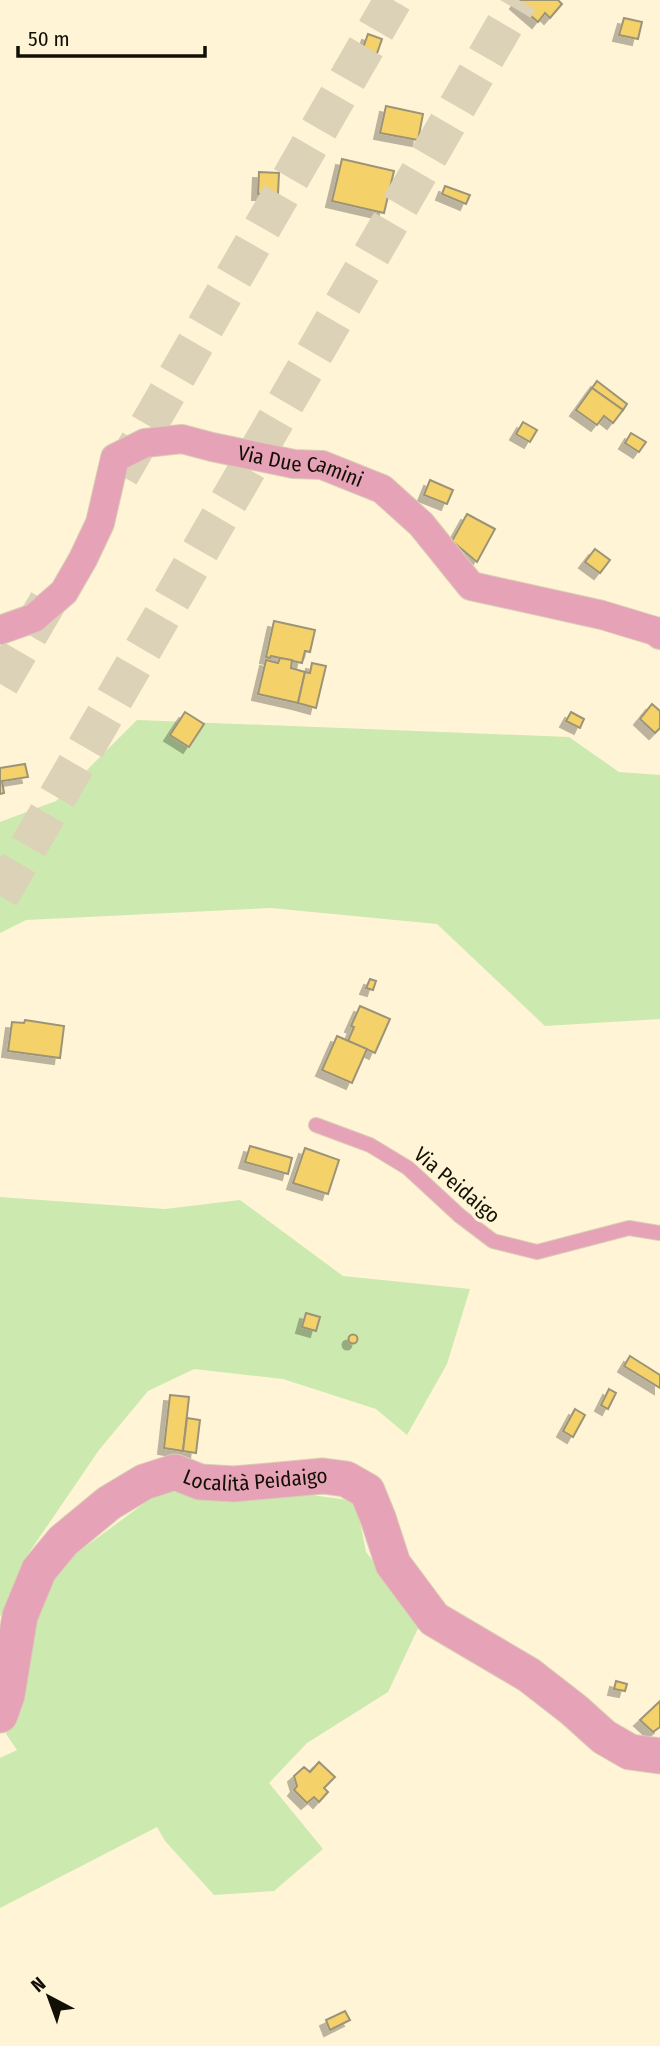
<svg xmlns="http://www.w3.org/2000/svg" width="660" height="2046" viewBox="0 0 660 2046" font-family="'Fira Sans Condensed',sans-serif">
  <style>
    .green { fill: #cce9af }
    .building { fill: #f4d169; stroke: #9d9478; stroke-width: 2; filter: url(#shadow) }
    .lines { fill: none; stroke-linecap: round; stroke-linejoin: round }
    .motorway-tunnel { stroke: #dbd2b7; stroke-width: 38; stroke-dasharray: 38 19; stroke-linecap: butt }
    .service-casing { stroke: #d9cfb5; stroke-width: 16 }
    .minor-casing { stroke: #d9cfb5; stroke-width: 30 }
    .tertiary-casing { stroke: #d9cfb5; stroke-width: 37 }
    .service { stroke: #e6a2b7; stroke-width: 14 }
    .minor { stroke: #e6a2b7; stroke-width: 28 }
    .tertiary { stroke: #e6a2b7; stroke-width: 35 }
    .labels { text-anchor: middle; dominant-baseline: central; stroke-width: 7; stroke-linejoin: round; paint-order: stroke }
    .street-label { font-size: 21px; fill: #120f05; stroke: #fff4d6 }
  </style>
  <defs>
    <filter id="shadow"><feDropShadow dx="-6" dy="6" stdDeviation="0" flood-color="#0004"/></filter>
  </defs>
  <rect width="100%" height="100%" fill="#fff4d6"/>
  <!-- green -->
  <g class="green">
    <path d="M 137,720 L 569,737 L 619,772 L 660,775 L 660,1019 L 545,1026 L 437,924 L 271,908 L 26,920 L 0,933 L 0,822 L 56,801 Z"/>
    <path d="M 0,1197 L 165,1209 L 240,1200 L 343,1276 L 470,1289 L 447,1364 L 407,1435 L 376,1409 L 283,1379 L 194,1369 L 148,1391 L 99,1450 L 24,1560 L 0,1617 Z"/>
    <path d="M 169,1485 L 296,1493 L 356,1501 L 366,1552 L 421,1622 L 388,1692 L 307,1743 L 269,1783 L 323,1849 L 274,1891 L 214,1895 L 165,1841 L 157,1827 L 0,1908 L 0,1758 L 17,1750 L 6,1734 L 22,1688 L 32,1640 L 51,1572 Z"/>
  </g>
  <!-- building -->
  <g class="building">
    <path d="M 518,0 L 558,0 L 562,4 L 550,18 L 545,13 L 538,22 L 516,3 Z"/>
    <path d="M 624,18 L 642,22 L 638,39 L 619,35 Z"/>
    <path d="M 368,34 L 382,39 L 374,62 L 360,56 Z"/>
    <path d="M 386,106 L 423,114 L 418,140 L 380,133 Z"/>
    <path d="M 342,159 L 394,171 L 384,213 L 332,201 Z"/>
    <path d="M 259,172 L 279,173 L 278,194 L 258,194 Z"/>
    <path d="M 445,186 L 470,195 L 466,204 L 442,194 Z"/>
    <path d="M 597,381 L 627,404 L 623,410 L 592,388 Z"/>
    <path d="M 592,388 L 623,410 L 613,423 L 604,416 L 597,425 L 576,410 Z"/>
    <path d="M 523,422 L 537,430 L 530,442 L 516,434 Z"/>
    <path d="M 631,433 L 646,442 L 639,452 L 625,443 Z"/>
    <path d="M 430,480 L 453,490 L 447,504 L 424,495 Z"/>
    <path d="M 467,514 L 495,529 L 477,562 L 452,541 Z"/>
    <path d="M 595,549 L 610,560 L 600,573 L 585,562 Z"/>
    <path d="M 274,621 L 315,630 L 310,652 L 305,651 L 302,663 L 271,656 L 270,658 L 266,657 Z"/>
    <path d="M 280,658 L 292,660 L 291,668 L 305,672 L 298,703 L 258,694 L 266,660 L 278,663 Z"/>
    <path d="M 312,663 L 326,666 L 316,708 L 298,703 L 305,672 L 310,673 Z"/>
    <path d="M 652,704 L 660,711 L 660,728 L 655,733 L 640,719 Z"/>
    <path d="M 185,712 L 204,724 L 189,747 L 170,735 Z"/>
    <path d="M 571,712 L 584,719 L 580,728 L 566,721 Z"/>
    <path d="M 25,764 L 28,777 L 2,781 L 4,793 L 0,794 L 0,768 Z"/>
    <path d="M 370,979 L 376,981 L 373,990 L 366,988 Z"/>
    <path d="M 360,1006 L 390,1019 L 375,1053 L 348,1041 L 354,1027 L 351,1026 Z"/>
    <path d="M 25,1020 L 64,1026 L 60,1058 L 8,1051 L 12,1022 L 24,1023 Z"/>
    <path d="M 337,1036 L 367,1049 L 352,1083 L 322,1070 Z"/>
    <path d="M 250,1146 L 292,1158 L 288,1174 L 245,1162 Z"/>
    <path d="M 305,1148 L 339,1160 L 328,1194 L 293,1183 Z"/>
    <path d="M 306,1313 L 320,1317 L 316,1331 L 302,1327 Z"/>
    <circle cx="353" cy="1339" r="4.5"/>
    <path d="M 630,1356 L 660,1375 L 660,1388 L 624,1366 Z"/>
    <path d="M 609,1389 L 616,1393 L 608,1409 L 601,1405 Z"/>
    <path d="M 170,1395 L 189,1397 L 183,1451 L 164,1448 Z"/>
    <path d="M 575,1409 L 585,1415 L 573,1437 L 563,1431 Z"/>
    <path d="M 187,1418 L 200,1420 L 196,1453 L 183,1451 Z"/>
    <path d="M 616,1681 L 627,1684 L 625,1691 L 614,1689 Z"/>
    <path d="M 660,1701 L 660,1727 L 653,1732 L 640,1720 Z"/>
    <path d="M 319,1762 L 335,1777 L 324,1788 L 328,1792 L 319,1802 L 314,1797 L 307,1803 L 294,1790 L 297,1786 L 294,1776 L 304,1767 L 310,1772 Z"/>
    <path d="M 345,2011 L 350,2020 L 330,2030 L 326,2020 Z"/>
  </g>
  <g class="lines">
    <!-- motorway-tunnel -->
    <g class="motorway-tunnel">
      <path d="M 120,475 L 393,0"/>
      <path d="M 0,684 L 54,591"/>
      <path d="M 0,896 L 519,0"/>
    </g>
    <!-- service casing -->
    <g class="service-casing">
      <path id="service" d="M 316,1125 L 370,1145 L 408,1168 L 460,1216 L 493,1241 L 537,1252 L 629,1228 L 660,1233"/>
    </g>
    <!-- minor casing -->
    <g class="minor-casing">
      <g id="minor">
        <path id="s1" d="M 0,630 L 34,618 L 64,592 L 83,559 L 100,523 L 115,458 L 145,443 L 182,439 L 212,447 L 294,464 L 322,465 L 382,489 L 421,524 L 471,586 L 602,615 L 655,631 L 660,635"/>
      </g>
    </g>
    <!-- tertiary casing -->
    <g class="tertiary-casing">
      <g id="tertiary">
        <path id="s2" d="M 0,1715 L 7,1695 L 20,1616 L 39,1570 L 63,1541 L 109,1503 L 144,1482 L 175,1472 L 200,1482 L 234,1484 L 323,1476 L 346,1479 L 367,1491 L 378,1518 L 393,1564 L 434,1619 L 529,1675 L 574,1710 L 604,1737 L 630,1752 L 660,1756"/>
      </g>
    </g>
    <!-- service -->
    <use href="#service" class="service"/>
    <!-- minor -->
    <use href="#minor" class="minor"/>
    <!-- tertiary -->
    <use href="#tertiary" class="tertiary"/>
  </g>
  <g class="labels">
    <!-- street labels -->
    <g class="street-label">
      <text stroke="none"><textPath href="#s1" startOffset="413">Via Due Camini</textPath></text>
      <text transform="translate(457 1185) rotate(40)">Via Peidaigo</text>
      <text stroke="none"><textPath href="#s2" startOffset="404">Località Peidaigo</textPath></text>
    </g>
  </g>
  <!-- north arrow -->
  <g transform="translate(49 1997) rotate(319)" stroke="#fff4d6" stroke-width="5" paint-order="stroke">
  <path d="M0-5L12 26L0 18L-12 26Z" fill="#120f05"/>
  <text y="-10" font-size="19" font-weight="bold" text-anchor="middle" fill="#120f05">N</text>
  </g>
  <!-- scale -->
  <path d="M18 46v10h187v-10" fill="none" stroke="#120f05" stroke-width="3.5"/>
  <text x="28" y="46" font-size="21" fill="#120f05" stroke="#fff4d6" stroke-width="5" paint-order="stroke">50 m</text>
</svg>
